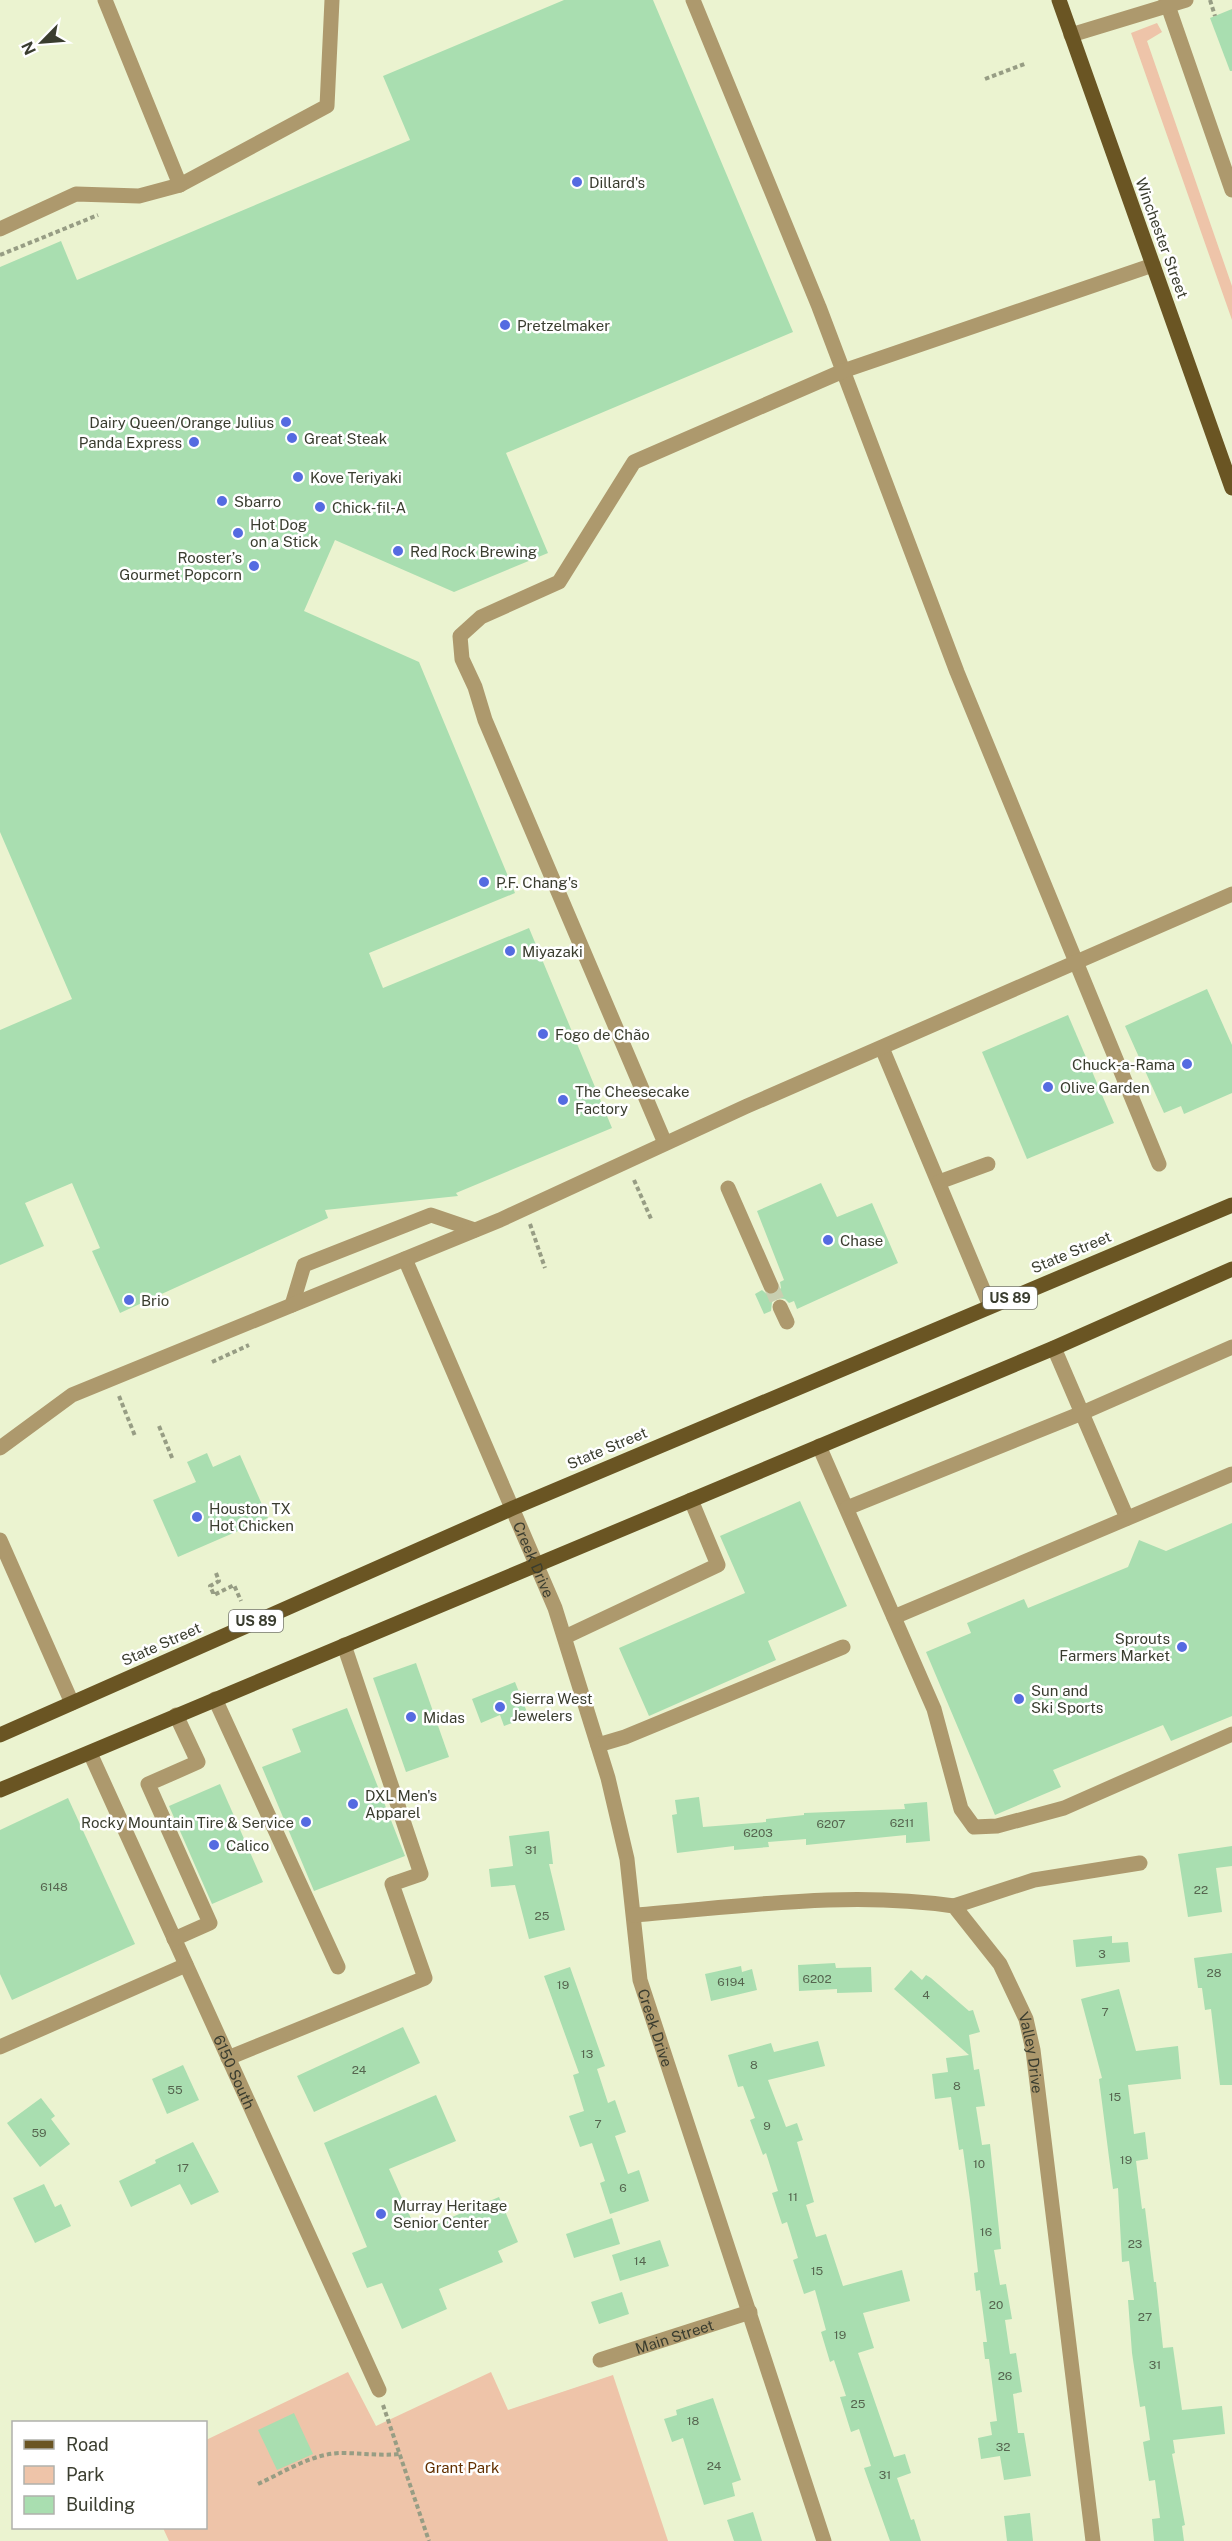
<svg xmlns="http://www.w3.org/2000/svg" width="1232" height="2541" viewBox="0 0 1232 2541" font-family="'Public Sans',sans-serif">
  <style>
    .green { fill: #eec4a9 }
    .building { fill: #a9deb0 }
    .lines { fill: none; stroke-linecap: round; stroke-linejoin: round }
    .minor-tunnel { stroke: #c8cfb0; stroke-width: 15; stroke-dasharray: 15 8; stroke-linecap: butt }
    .path { stroke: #979d84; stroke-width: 4; stroke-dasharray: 4.5 3; stroke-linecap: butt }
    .minor { stroke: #ad996d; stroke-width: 15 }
    .major { stroke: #6a5523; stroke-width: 15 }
    .poi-dot { fill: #556be1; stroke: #fff; stroke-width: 2 }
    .labels { text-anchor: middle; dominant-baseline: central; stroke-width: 5; stroke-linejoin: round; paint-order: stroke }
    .number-label { font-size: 12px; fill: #56654f }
    .shield { fill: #fff; stroke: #75776d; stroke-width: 1.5 }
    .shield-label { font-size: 14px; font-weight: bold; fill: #3a3d2f }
    .poi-label { font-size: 15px; fill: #3a3d2f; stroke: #fff; text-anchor: start }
    .street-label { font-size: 15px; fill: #3a3d2f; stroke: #fff }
    .park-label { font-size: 15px; fill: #623000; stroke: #fff }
  </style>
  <rect width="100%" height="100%" fill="#ebf3d0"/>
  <!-- green -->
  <g class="green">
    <path d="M 1157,23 L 1162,32 L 1147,41 L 1232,286 L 1232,320 L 1131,33 Z"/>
    <path d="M 348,2372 L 376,2426 L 491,2372 L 508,2410 L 613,2375 L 668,2541 L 169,2541 L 163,2528 L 206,2528 L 206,2440 Z"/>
  </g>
  <!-- building -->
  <g class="building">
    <path d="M 564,0 L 653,0 L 793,332 L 506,453 L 548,553 L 454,592 L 335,540 L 304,611 L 419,662 L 515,893 L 369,953 L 383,988 L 529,928 L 612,1128 L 456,1193 L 458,1196 L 325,1210 L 328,1218 L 120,1313 L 92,1251 L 100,1248 L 72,1183 L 25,1203 L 44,1246 L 0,1265 L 0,1030 L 72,999 L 0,832 L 0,267 L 61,241 L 77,280 L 410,140 L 383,76 Z"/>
    <path d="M 1232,9 L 1232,71 L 1230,71 L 1210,18 Z"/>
    <path d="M 1207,989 L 1232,1045 L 1232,1093 L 1184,1114 L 1181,1106 L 1164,1113 L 1125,1026 Z"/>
    <path d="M 1068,1015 L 1114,1123 L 1027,1159 L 982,1052 Z"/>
    <path d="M 821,1183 L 837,1217 L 872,1203 L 898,1263 L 797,1309 L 794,1301 L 789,1303 L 785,1299 L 776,1298 L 772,1302 L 771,1311 L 764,1314 L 755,1294 L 762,1290 L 769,1296 L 775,1295 L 781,1288 L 780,1282 L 784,1280 L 757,1211 Z"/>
    <path d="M 207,1453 L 213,1467 L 240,1455 L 268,1518 L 178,1557 L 153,1500 L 196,1482 L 187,1462 Z"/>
    <path d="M 800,1501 L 847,1606 L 768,1641 L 776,1660 L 649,1716 L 619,1648 L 745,1593 L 720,1536 Z"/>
    <path d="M 1232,1523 L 1232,1716 L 1171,1741 L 1163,1725 L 1053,1770 L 1061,1787 L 995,1815 L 926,1652 L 971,1633 L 967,1623 L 1024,1599 L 1028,1608 L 1128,1567 L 1139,1540 L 1166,1551 Z"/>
    <path d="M 416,1663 L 449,1757 L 406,1772 L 373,1678 Z"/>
    <path d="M 515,1682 L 529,1717 L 504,1726 L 500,1715 L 481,1723 L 472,1699 Z"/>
    <path d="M 347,1708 L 405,1856 L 314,1891 L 262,1767 L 301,1752 L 292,1729 Z"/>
    <path d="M 220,1784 L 263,1882 L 212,1904 L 169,1806 Z"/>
    <path d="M 699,1797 L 703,1827 L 766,1822 L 766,1819 L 804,1815 L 804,1813 L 905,1809 L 904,1804 L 927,1802 L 930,1841 L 906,1843 L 906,1835 L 806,1845 L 806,1839 L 768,1842 L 769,1847 L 734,1850 L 734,1846 L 677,1853 L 672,1815 L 677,1814 L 675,1800 Z"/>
    <path d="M 68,1798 L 135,1944 L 12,2000 L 0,1974 L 0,1830 Z"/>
    <path d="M 549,1831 L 553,1864 L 549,1864 L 565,1930 L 529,1939 L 515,1885 L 491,1887 L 489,1869 L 513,1866 L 509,1836 Z"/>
    <path d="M 1232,1846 L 1232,1866 L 1216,1868 L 1222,1912 L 1188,1917 L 1178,1854 Z"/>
    <path d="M 1112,1936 L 1112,1943 L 1128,1942 L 1130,1962 L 1076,1967 L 1073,1940 Z"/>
    <path d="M 1232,1953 L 1232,2085 L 1220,2085 L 1211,2009 L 1205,2010 L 1202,1988 L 1198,1988 L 1194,1958 Z"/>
    <path d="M 835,1963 L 836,1968 L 871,1967 L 872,1992 L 837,1993 L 837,1989 L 799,1991 L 798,1965 Z"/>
    <path d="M 741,1966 L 742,1972 L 752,1969 L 757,1990 L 711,2001 L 705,1974 Z"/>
    <path d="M 570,1967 L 605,2066 L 597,2069 L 608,2103 L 615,2100 L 626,2132 L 615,2136 L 628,2174 L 639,2170 L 649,2201 L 610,2214 L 600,2183 L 605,2181 L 592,2143 L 580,2147 L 569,2116 L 584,2111 L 573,2075 L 579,2073 L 544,1976 Z"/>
    <path d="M 911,1970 L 922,1980 L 926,1975 L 931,1978 L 969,2011 L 973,2010 L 980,2032 L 969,2035 L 974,2070 L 979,2069 L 985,2106 L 976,2107 L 982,2145 L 990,2144 L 1001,2249 L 994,2250 L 1000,2285 L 1006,2284 L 1012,2319 L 1005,2320 L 1010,2354 L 1016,2353 L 1022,2392 L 1013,2394 L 1018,2433 L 1024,2433 L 1031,2476 L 1004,2480 L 1000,2456 L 981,2459 L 978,2438 L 992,2435 L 990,2422 L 997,2421 L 989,2359 L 985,2359 L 983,2342 L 987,2342 L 980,2290 L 976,2291 L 974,2273 L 978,2272 L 970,2200 L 963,2149 L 959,2150 L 951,2097 L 935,2099 L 932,2074 L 948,2072 L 946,2058 L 969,2055 L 894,1989 Z"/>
    <path d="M 1119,1989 L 1136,2051 L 1178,2046 L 1181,2079 L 1128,2085 L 1134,2134 L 1145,2132 L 1148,2159 L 1136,2161 L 1142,2209 L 1145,2208 L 1154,2282 L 1156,2282 L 1163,2348 L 1173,2347 L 1182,2410 L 1222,2406 L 1225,2434 L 1173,2440 L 1175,2453 L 1172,2454 L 1185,2525 L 1182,2526 L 1184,2541 L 1154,2541 L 1152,2519 L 1160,2518 L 1155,2480 L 1149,2481 L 1143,2442 L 1150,2440 L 1145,2406 L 1140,2407 L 1132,2353 L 1128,2300 L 1134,2300 L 1129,2261 L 1122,2262 L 1118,2188 L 1113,2189 L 1099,2079 L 1102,2078 L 1081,1999 Z"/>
    <path d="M 403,2027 L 420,2063 L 314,2112 L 297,2076 Z"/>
    <path d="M 818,2041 L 825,2066 L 768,2080 L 786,2127 L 797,2123 L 803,2140 L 797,2142 L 814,2202 L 806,2205 L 816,2237 L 826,2234 L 843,2286 L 902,2270 L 910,2301 L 863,2313 L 874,2348 L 858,2353 L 894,2457 L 905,2454 L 911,2473 L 897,2478 L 911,2520 L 914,2519 L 921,2541 L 890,2541 L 864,2468 L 871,2466 L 859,2429 L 851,2432 L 840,2397 L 846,2396 L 834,2360 L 830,2362 L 821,2332 L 826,2330 L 815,2290 L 804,2294 L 793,2260 L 798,2258 L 787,2222 L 782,2224 L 772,2193 L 778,2191 L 766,2153 L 763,2155 L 750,2120 L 755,2118 L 743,2086 L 738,2087 L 728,2055 L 771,2043 L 774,2052 Z"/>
    <path d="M 183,2065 L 199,2100 L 167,2114 L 152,2079 Z"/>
    <path d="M 436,2095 L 456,2141 L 389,2169 L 417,2232 L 499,2197 L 518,2242 L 498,2251 L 503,2262 L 439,2289 L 447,2309 L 402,2329 L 382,2283 L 367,2288 L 352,2253 L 367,2247 L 324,2143 Z"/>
    <path d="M 41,2098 L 55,2116 L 51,2119 L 70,2144 L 40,2167 L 7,2123 Z"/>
    <path d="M 193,2142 L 219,2192 L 191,2205 L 180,2184 L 131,2207 L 119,2181 L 156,2163 L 155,2160 Z"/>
    <path d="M 44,2184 L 55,2207 L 61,2204 L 71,2226 L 35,2243 L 13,2198 Z"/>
    <path d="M 612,2218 L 620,2244 L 574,2258 L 566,2234 Z"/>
    <path d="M 660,2240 L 669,2266 L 620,2281 L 612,2255 Z"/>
    <path d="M 622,2292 L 629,2314 L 599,2324 L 591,2302 Z"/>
    <path d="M 713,2398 L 741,2480 L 732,2483 L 735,2496 L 704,2505 L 683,2438 L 672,2442 L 664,2419 L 677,2415 L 676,2410 Z"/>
    <path d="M 294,2413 L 313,2454 L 277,2470 L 258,2430 Z"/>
    <path d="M 753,2512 L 762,2541 L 734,2541 L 727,2520 Z"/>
    <path d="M 1030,2513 L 1033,2541 L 1007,2541 L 1004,2516 Z"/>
  </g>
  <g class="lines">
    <!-- minor-tunnel -->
    <path class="minor-tunnel" d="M 771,1286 L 780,1307"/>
    <!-- path -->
    <g class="path">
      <path d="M 1210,0 L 1215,16"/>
      <path d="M 985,79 L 1027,63"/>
      <path d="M 0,255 L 98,215"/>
      <path d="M 634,1180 L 652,1221"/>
      <path d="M 530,1224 L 545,1268"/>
      <path d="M 212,1362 L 249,1345"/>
      <path d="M 119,1396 L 135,1436"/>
      <path d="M 159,1426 L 173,1460"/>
      <path d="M 216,1573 L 219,1581 L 210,1586 L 214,1595 L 234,1585 L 241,1601"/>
      <path d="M 383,2405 L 429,2541"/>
      <path d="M 258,2484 C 284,2472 313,2453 342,2453 C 362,2453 379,2456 399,2454"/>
    </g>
    <!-- minor -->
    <g class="minor">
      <path d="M 693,0 L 819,307 L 957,672 L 1159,1164"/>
      <path d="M 1166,0 L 1232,190"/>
      <path d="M 1071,35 L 1186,0"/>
      <path d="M 180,185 L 327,106 L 332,0"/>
      <path d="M 0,229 L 76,194 L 139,196 L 180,185 L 105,0"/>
      <path d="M 882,1048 L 990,1306"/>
      <path d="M 665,1143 L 485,720 L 475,687 L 462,659 L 460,636 L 481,617 L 559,582 L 634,462 L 843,371 L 1153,265"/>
      <path d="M 939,1182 L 988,1164"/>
      <path d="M 728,1188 L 771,1286"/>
      <path id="s1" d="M 405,1259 L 555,1608 L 608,1778 L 627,1859 L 640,1980 L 824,2541"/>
      <path d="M 292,1305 L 304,1265 L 431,1215 L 475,1230"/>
      <path d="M 780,1307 L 787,1322"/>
      <path d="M 1054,1348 L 1127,1518"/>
      <path d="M 819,1446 L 934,1709 L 961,1809 L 974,1827 L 997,1826 L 1064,1808 L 1232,1734"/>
      <path d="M 0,1448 L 72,1395 L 500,1220 L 747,1106 L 1232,894"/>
      <path d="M 847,1508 L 1082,1413 L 1232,1347"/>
      <path d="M 0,1540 L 72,1703"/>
      <path d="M 894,1617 L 1232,1474"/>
      <path d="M 565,1637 L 718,1565 L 691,1500"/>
      <path d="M 215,1699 L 338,1967"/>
      <path d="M 598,1745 L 625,1737 L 843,1647"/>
      <path id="s2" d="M 90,1753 L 379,2390"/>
      <path d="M 954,1906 L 1034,1880 L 1140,1863"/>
      <path id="s3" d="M 634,1915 C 740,1907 848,1890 954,1906 L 1000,1964 L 1026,2019 L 1033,2050 L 1093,2541"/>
      <path d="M 174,1939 L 210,1923 L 148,1784 L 198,1762 L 176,1715"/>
      <path d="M 0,2047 L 186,1965"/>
      <path d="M 228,2058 L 425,1978 L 392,1884 L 421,1874 L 344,1645"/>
      <path id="s4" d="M 600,2360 L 750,2312"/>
    </g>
    <!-- major -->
    <g class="major">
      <path d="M 1059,0 L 1232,488"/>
      <path d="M 0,1735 L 513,1508 L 1232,1205"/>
      <path d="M 0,1790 L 1054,1348 L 1232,1269"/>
    </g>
  </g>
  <!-- markers -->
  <g class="poi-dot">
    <circle cx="577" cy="182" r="6"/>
    <circle cx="505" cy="325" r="6"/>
    <circle cx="286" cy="422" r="6"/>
    <circle cx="292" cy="438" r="6"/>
    <circle cx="194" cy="442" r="6"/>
    <circle cx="298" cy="477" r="6"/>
    <circle cx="222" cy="501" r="6"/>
    <circle cx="320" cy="507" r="6"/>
    <circle cx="238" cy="533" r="6"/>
    <circle cx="398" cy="551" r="6"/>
    <circle cx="254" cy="566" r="6"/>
    <circle cx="484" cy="882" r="6"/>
    <circle cx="510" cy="951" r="6"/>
    <circle cx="543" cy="1034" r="6"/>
    <circle cx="1187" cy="1064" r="6"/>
    <circle cx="1048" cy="1087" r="6"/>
    <circle cx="563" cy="1100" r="6"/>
    <circle cx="828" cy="1240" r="6"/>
    <circle cx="129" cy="1300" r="6"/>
    <circle cx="197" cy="1517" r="6"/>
    <circle cx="1182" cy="1647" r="6"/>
    <circle cx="1019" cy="1699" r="6"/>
    <circle cx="500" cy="1707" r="6"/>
    <circle cx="411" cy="1717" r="6"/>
    <circle cx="353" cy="1804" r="6"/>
    <circle cx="306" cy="1822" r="6"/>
    <circle cx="214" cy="1845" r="6"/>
    <circle cx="381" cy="2214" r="6"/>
  </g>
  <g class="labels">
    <!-- number labels -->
    <g class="number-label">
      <text x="902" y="1823">6211</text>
      <text x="831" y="1824">6207</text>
      <text x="758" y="1833">6203</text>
      <text x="531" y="1850">31</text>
      <text x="54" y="1887">6148</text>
      <text x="1201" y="1890">22</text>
      <text x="542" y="1916">25</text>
      <text x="1102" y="1954">3</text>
      <text x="1214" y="1973">28</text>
      <text x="817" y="1979">6202</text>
      <text x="731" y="1982">6194</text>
      <text x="563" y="1985">19</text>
      <text x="926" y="1995">4</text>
      <text x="1105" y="2012">7</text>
      <text x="587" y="2054">13</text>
      <text x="754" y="2065">8</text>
      <text x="359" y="2070">24</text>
      <text x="957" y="2086">8</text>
      <text x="175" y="2090">55</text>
      <text x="1115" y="2097">15</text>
      <text x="598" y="2124">7</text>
      <text x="767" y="2126">9</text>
      <text x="39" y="2133">59</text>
      <text x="1126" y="2160">19</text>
      <text x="979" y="2164">10</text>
      <text x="183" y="2168">17</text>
      <text x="623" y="2188">6</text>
      <text x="793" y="2197">11</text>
      <text x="986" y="2232">16</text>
      <text x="1135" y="2244">23</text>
      <text x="640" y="2261">14</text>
      <text x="817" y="2271">15</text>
      <text x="996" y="2305">20</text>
      <text x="1145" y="2317">27</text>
      <text x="840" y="2335">19</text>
      <text x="1155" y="2365">31</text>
      <text x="1005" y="2376">26</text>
      <text x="858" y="2404">25</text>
      <text x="693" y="2421">18</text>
      <text x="1003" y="2447">32</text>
      <text x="714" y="2466">24</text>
      <text x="885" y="2475">31</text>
    </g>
    <!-- shield labels -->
    <g class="shield">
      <rect x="983" y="1287" width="54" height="22" rx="4.5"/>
      <rect x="229" y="1610" width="54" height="22" rx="4.5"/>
    </g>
    <g class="shield-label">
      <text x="1010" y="1298">US 89</text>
      <text x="256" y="1621">US 89</text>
    </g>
    <!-- poi labels -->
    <g class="poi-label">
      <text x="589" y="182">Dillard's</text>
      <text x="517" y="325">Pretzelmaker</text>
      <text x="274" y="422" text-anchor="end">Dairy Queen/Orange Julius</text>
      <text x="304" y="438">Great Steak</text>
      <text x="182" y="442" text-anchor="end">Panda Express</text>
      <text x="310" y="477">Kove Teriyaki</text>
      <text x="234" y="501">Sbarro</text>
      <text x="332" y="507">Chick-fil-A</text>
      <text x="250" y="524">Hot Dog<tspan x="250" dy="17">on a Stick</tspan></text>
      <text x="410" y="551">Red Rock Brewing</text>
      <text x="242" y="557" text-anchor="end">Rooster’s<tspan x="242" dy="17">Gourmet Popcorn</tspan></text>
      <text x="496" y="882">P.F. Chang's</text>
      <text x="522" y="951">Miyazaki</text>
      <text x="555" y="1034">Fogo de Chão</text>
      <text x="1175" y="1064" text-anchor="end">Chuck-a-Rama</text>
      <text x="1060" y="1087">Olive Garden</text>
      <text x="575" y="1091">The Cheesecake<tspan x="575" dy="17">Factory</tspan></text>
      <text x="840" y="1240">Chase</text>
      <text x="141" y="1300">Brio</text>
      <text x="209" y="1508">Houston TX<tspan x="209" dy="17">Hot Chicken</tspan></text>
      <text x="1170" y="1638" text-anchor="end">Sprouts<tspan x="1170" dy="17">Farmers Market</tspan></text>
      <text x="1031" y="1690">Sun and<tspan x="1031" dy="17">Ski Sports</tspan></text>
      <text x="512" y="1698">Sierra West<tspan x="512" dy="17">Jewelers</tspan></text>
      <text x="423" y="1717">Midas</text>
      <text x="365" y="1795">DXL Men's<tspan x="365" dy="17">Apparel</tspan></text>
      <text x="294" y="1822" text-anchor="end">Rocky Mountain Tire &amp; Service</text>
      <text x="226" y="1845">Calico</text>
      <text x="393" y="2205">Murray Heritage<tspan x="393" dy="17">Senior Center</tspan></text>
    </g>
    <!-- street labels -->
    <g class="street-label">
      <text transform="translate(1162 238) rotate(70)">Winchester Street</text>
      <text transform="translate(1071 1252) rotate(-23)">State Street</text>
      <text transform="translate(607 1448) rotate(-23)">State Street</text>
      <text stroke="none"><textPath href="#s1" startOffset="327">Creek Drive</textPath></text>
      <text transform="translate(161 1644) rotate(-24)">State Street</text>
      <text stroke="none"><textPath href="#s1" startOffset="813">Creek Drive</textPath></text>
      <text stroke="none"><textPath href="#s3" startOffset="490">Valley Drive</textPath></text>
      <text stroke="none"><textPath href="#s2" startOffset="350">6150 South</textPath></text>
      <text stroke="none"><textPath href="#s4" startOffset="78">Main Street</textPath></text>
    </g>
    <!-- park labels -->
    <g class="park-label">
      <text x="462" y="2467">Grant Park</text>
    </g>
  </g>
  <!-- legend -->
  <rect x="12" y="2421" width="195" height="108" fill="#ffffff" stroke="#b0b1ac" stroke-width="1.5"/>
  <rect x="24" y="2440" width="30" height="9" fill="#6a5523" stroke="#b0b1ac" stroke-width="1.5"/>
  <text x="66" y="2451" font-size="18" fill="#3a3d2f">Road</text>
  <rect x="24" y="2466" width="30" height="18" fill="#eec4a9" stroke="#b0b1ac" stroke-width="1.5"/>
  <text x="66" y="2481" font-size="18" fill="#3a3d2f">Park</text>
  <rect x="24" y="2496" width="30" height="18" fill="#a9deb0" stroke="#b0b1ac" stroke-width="1.5"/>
  <text x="66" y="2511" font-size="18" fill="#3a3d2f">Building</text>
  <!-- north arrow -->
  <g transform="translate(42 42) rotate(245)" stroke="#ffffff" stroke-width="4.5" paint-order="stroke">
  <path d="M0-4.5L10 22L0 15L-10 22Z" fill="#3a3d2f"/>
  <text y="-9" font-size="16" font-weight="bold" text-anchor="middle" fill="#3a3d2f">N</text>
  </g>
</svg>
